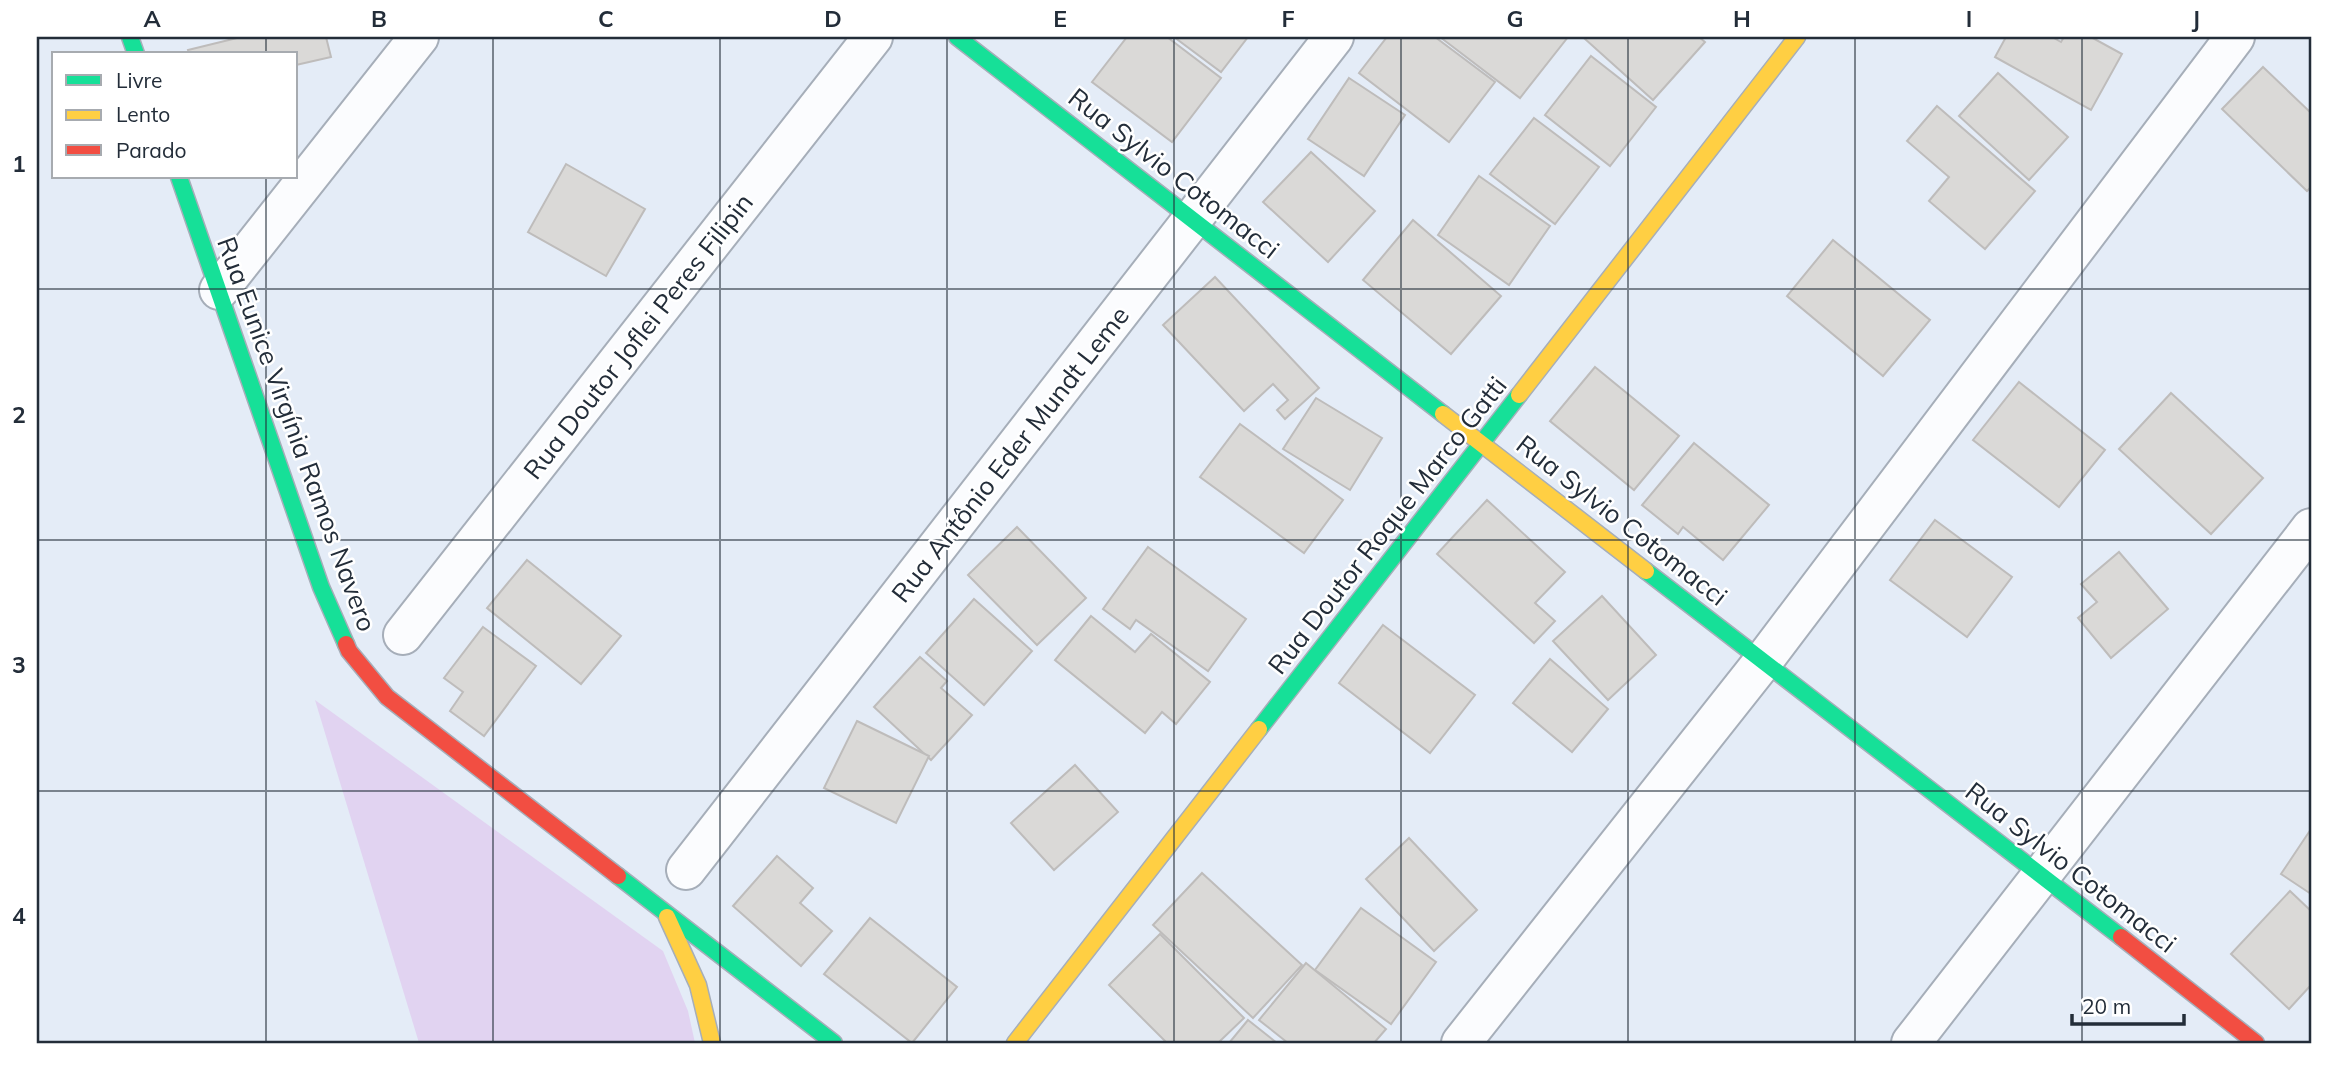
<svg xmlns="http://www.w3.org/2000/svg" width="2348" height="1080" viewBox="0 0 2348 1080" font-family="Mulish,sans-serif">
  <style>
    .green { fill: #e1d3f1 }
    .building { fill: #dad9d7; stroke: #bebcbb; stroke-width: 2 }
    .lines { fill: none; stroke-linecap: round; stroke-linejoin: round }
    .street-casing { stroke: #a6aeb9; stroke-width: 42 }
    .fast-casing { stroke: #a6aeb9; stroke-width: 19 }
    .slow-casing { stroke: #a6aeb9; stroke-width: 19 }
    .jam-casing { stroke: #a6aeb9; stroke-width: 19 }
    .street { stroke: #fbfcfe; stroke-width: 38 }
    .fast { stroke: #16e098; stroke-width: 16 }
    .slow { stroke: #ffcf43; stroke-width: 16 }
    .jam { stroke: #f24e42; stroke-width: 16 }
    .grid { fill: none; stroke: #232d39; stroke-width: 2; stroke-opacity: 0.55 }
    .labels { text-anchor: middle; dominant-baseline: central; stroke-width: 5; stroke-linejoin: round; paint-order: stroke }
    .street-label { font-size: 26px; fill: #232d39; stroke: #fff }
    .neatline { fill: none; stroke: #232d39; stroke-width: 2.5 }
    .grid-label { font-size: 23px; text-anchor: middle; font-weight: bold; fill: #232d39 }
  </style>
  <rect width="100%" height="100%" fill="#e4ecf7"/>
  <!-- green -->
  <path class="green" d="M 315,700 L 663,951 L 688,1011 L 695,1043 L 419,1043 Z"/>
  <!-- building -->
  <g class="building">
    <path d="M 241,37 L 326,37 L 331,57 L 296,65 L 296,54 L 189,54 L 188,50 Z"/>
    <path d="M 1127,37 L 1167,37 L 1221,78 L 1172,142 L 1092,82 Z"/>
    <path d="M 1174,37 L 1248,37 L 1221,72 Z"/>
    <path d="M 1387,37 L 1435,37 L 1495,82 L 1449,142 L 1359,73 Z"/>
    <path d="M 1440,37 L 1568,37 L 1520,98 Z"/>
    <path d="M 1587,37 L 1699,37 L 1705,42 L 1653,100 L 1585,39 Z"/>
    <path d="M 2006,37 L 2052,37 L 2061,42 L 2064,37 L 2091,37 L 2122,54 L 2091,110 L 1995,57 Z"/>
    <path d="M 1591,56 L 1656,107 L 1610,166 L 1545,115 Z"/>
    <path d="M 2263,67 L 2311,113 L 2311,187 L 2307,191 L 2222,109 Z"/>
    <path d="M 1998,73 L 2068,137 L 2029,180 L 1959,116 Z"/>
    <path d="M 1349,78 L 1405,115 L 1364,176 L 1308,139 Z"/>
    <path d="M 1937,106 L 2035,191 L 1985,249 L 1929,201 L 1949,177 L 1907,141 Z"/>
    <path d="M 1534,118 L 1599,167 L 1555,224 L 1490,174 Z"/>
    <path d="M 1311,152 L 1375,211 L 1328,262 L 1263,202 Z"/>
    <path d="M 566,164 L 645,209 L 606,276 L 528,232 Z"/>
    <path d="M 1479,176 L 1550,226 L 1509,285 L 1438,235 Z"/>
    <path d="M 1413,220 L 1501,296 L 1451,354 L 1363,280 Z"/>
    <path d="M 1833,240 L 1930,320 L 1883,376 L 1787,296 Z"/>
    <path d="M 1215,277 L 1319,388 L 1285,419 L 1277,410 L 1288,400 L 1273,384 L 1244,411 L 1163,325 Z"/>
    <path d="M 1595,367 L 1679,436 L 1634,490 L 1550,421 Z"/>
    <path d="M 2019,382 L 2105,450 L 2059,507 L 1973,440 Z"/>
    <path d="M 2171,393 L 2263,478 L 2211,534 L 2119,449 Z"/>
    <path d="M 1316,398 L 1382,438 L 1350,490 L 1283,449 Z"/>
    <path d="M 1240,424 L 1343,500 L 1304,553 L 1200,477 Z"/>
    <path d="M 1694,443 L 1769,505 L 1723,560 L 1683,527 L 1678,534 L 1642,505 Z"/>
    <path d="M 1487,500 L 1565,572 L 1535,603 L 1555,621 L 1534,643 L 1437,554 Z"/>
    <path d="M 1935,520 L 2012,577 L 1967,637 L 1890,580 Z"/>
    <path d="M 1017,527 L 1086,598 L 1037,645 L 968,575 Z"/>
    <path d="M 1148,547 L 1246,619 L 1208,671 L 1136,620 L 1130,629 L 1103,609 Z"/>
    <path d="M 2119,552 L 2168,609 L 2111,658 L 2078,618 L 2097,602 L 2081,584 Z"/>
    <path d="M 527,560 L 621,636 L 581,684 L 487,608 Z"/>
    <path d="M 1602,596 L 1656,655 L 1608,700 L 1553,641 Z"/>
    <path d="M 974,599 L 1032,651 L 984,705 L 926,653 Z"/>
    <path d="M 1091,616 L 1135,652 L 1151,634 L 1210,682 L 1176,724 L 1162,712 L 1145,733 L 1055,660 Z"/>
    <path d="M 1383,625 L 1475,695 L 1430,753 L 1339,683 Z"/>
    <path d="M 483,627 L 536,666 L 484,736 L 450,711 L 463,692 L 444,678 Z"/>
    <path d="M 920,657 L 947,681 L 941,688 L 972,715 L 931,760 L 874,707 Z"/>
    <path d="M 1550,659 L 1608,709 L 1572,752 L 1513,703 Z"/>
    <path d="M 857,721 L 929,756 L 896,823 L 824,788 Z"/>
    <path d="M 1075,765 L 1118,812 L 1054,870 L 1011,823 Z"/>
    <path d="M 2311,829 L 2311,894 L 2281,874 Z"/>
    <path d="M 1409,838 L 1477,910 L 1434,951 L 1366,879 Z"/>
    <path d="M 777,856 L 813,888 L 800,903 L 832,931 L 801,966 L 733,906 Z"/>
    <path d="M 1202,873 L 1302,965 L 1253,1018 L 1153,925 Z"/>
    <path d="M 2290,891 L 2311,911 L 2311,985 L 2289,1009 L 2231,954 Z"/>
    <path d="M 1361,908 L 1436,962 L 1391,1024 L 1315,970 Z"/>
    <path d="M 870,918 L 957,987 L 912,1043 L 824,974 Z"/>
    <path d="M 1160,934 L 1244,1018 L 1218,1043 L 1167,1043 L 1109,985 Z"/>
    <path d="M 1306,963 L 1386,1029 L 1374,1043 L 1288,1043 L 1259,1020 Z"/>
    <path d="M 1248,1020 L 1277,1043 L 1229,1043 Z"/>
  </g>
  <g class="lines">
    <!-- street casing -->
    <g class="street-casing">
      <g id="street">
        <path d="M 219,290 L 419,37"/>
        <path d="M 403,635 L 873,37"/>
        <path d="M 686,870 L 1334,37"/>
        <path d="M 1461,1043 L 1764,660 L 2235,37"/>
        <path d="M 1911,1043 L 2311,528"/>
      </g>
    </g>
    <!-- fast casing -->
    <g class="fast-casing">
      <g id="fast">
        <path d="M 130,37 L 136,54"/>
        <path d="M 957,37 L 1443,414"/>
        <path d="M 179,177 L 321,587 L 346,644"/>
        <path d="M 1646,571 L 2121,937"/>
        <path d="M 1259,729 L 1519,395"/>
        <path d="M 618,876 L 834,1043"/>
      </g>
    </g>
    <!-- slow casing -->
    <g class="slow-casing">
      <g id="slow">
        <path d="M 1519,395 L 1797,37"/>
        <path d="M 1443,414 L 1646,571"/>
        <path d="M 667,917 L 698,985 L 712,1043"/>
        <path d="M 1015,1043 L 1259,729"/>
      </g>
    </g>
    <!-- jam casing -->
    <g class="jam-casing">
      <g id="jam">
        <path d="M 346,644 L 349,651 L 387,697 L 618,876"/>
        <path d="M 2121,937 L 2256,1043"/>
      </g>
    </g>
    <!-- street -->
    <use href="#street" class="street"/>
    <!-- fast -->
    <use href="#fast" class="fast"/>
    <!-- slow -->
    <use href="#slow" class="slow"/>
    <!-- jam -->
    <use href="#jam" class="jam"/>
  </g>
  <!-- grid -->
  <path class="grid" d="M 266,37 L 266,54M 493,37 L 493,1043M 720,37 L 720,1043M 947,37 L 947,1043M 1174,37 L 1174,1043M 1401,37 L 1401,1043M 1628,37 L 1628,1043M 1855,37 L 1855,1043M 2082,37 L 2082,1043M 266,177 L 266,1043M 37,289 L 2311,289M 37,540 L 2311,540M 37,791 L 2311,791"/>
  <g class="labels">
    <!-- street labels -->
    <g class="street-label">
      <text transform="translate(1174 173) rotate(38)">Rua Sylvio Cotomacci</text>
      <text transform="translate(638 336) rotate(-52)">Rua Doutor Joflei Peres Filipin</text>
      <text transform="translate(297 434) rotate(70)">Rua Eunice Virgínia Ramos Navero</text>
      <text transform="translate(1010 454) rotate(-52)">Rua Antônio Eder Mundt Leme</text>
      <text transform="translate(1622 520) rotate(38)">Rua Sylvio Cotomacci</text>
      <text transform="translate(1387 525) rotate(-52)">Rua Doutor Roque Marco Gatti</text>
      <text transform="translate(2071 867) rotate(38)">Rua Sylvio Cotomacci</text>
    </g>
  </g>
  <!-- border -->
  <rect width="2348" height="1080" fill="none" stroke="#ffffff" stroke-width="77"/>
  <!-- legend -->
  <rect x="52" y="52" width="245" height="126" fill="#ffffff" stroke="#a7abb0" stroke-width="2"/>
  <rect x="66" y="75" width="35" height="10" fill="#16e098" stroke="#a7abb0" stroke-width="2"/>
  <text x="116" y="88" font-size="21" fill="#232d39">Livre</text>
  <rect x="66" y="110" width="35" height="10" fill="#ffcf43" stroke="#a7abb0" stroke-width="2"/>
  <text x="116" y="122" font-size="21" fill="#232d39">Lento</text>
  <rect x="66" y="145" width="35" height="10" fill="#f24e42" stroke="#a7abb0" stroke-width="2"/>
  <text x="116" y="158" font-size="21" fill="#232d39">Parado</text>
  <!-- scale -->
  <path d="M2072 1014v10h112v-10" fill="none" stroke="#232d39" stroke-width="3.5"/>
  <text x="2082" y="1014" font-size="21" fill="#232d39" stroke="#ffffff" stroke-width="5" paint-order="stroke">20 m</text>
  <rect x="38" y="38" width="2272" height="1004" class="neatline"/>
  <g class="grid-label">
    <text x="152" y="27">A</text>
    <text x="379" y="27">B</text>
    <text x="606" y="27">C</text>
    <text x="833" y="27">D</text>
    <text x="1060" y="27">E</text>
    <text x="1288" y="27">F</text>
    <text x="1515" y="27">G</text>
    <text x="1742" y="27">H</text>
    <text x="1969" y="27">I</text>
    <text x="2196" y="27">J</text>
    <text x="19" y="172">1</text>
    <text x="19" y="423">2</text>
    <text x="19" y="673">3</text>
    <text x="19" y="924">4</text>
  </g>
</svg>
